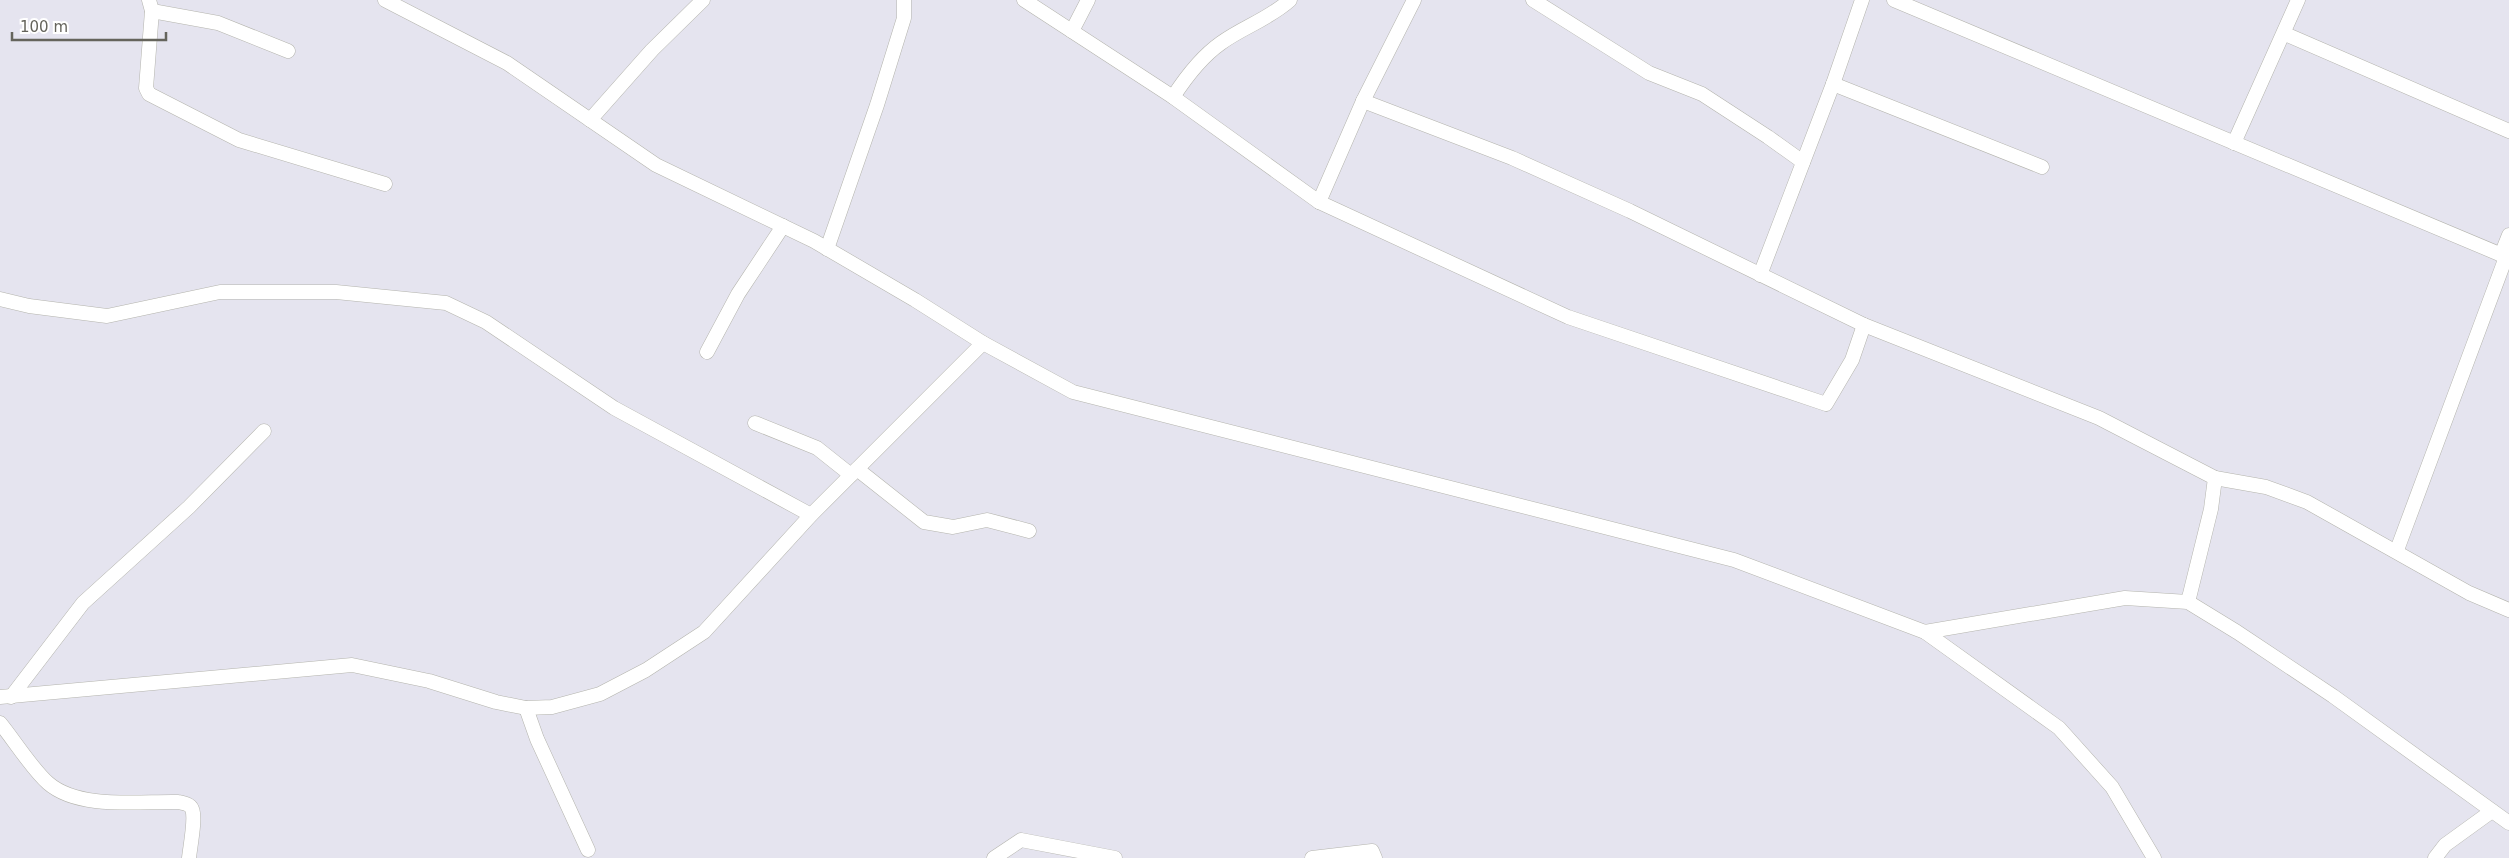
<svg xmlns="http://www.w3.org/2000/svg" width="2509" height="858" viewBox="0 0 2509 858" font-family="'DejaVu Sans',sans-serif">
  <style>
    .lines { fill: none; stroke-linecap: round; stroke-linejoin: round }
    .minor-casing { stroke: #b4b4ad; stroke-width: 15 }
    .minor { stroke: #fff; stroke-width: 14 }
  </style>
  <rect width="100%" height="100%" fill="#e5e4ef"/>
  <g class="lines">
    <!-- minor casing -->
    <g class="minor-casing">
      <g id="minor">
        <path d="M 149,0 L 152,11 L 146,88 L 149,94 L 239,140 L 385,184"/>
        <path d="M 385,0 L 507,63 L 656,165 L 814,241 L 915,300 L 983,343 L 1073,392 L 1734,560 L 1925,632 L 2059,728 L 2112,787 L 2154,858"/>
        <path d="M 1024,0 L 1173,97 L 1319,202 L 1568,317 L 1826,404 L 1852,360 L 1864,325 L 2099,418 L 2215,478 L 2211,509 L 2188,602"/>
        <path d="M 1533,0 L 1649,73 L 1702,94 L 1768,137 L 1803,162"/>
        <path d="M 1894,0 L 2509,258"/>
        <path d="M 152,11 L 218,23 L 288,51"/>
        <path d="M 1072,31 L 1088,0"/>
        <path d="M 2285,34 L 2509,131"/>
        <path d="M 1833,84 L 2042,167"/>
        <path d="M 1173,97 C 1186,77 1201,57 1221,43 C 1243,27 1269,19 1290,0"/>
        <path d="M 1363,101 L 1512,158 L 1630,211 L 1864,325"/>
        <path d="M 590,120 L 652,50 L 703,0"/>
        <path d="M 2234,143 L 2298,0"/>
        <path d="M 1319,202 L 1363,101 L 1414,0"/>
        <path d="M 827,249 L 877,105 L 904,18 L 904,0"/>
        <path d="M 2501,255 L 2509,235"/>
        <path d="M 1760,275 L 1833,84 L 1862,0"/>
        <path d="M 0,299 L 29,306 L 107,316 L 220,292 L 336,292 L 446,303 L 486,322 L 614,408 L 811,515"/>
        <path d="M 707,352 L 738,294 L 783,226"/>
        <path d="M 755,423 L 817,448 L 851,475"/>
        <path d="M 857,469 L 924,522 L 953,527 L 987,520 L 1029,531"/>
        <path d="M 2215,478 L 2266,487 L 2307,502 L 2469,593 L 2509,610"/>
        <path d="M 2397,550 L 2506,257"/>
        <path d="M 1925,632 L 2125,598 L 2188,602 L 2237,632 L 2333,696 L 2509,823"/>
        <path d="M 0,697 L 352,665 L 429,681 L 496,702 L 526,708 L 552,707 L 600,694 L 646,670 L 704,632 L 811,515 L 983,343"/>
        <path d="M 11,697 L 83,603 L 189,507 L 264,431"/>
        <path d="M 526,708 L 537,739 L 588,850"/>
        <path d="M 0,723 C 14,740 32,769 48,783 C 79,810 140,801 178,802 C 183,803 190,804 192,809 C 196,818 190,847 189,858"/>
        <path d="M 994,858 L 1021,840 L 1115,858"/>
        <path d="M 1312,858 L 1372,851 L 1375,858"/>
        <path d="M 2435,858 L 2445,845 L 2492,811"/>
      </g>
    </g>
    <!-- minor -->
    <use href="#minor" class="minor"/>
  </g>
  <!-- scale -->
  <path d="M12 32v8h154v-8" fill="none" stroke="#65645c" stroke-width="2.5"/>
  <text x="20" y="32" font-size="15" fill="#65645c" stroke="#ffffff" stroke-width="4" paint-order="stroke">100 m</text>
</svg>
